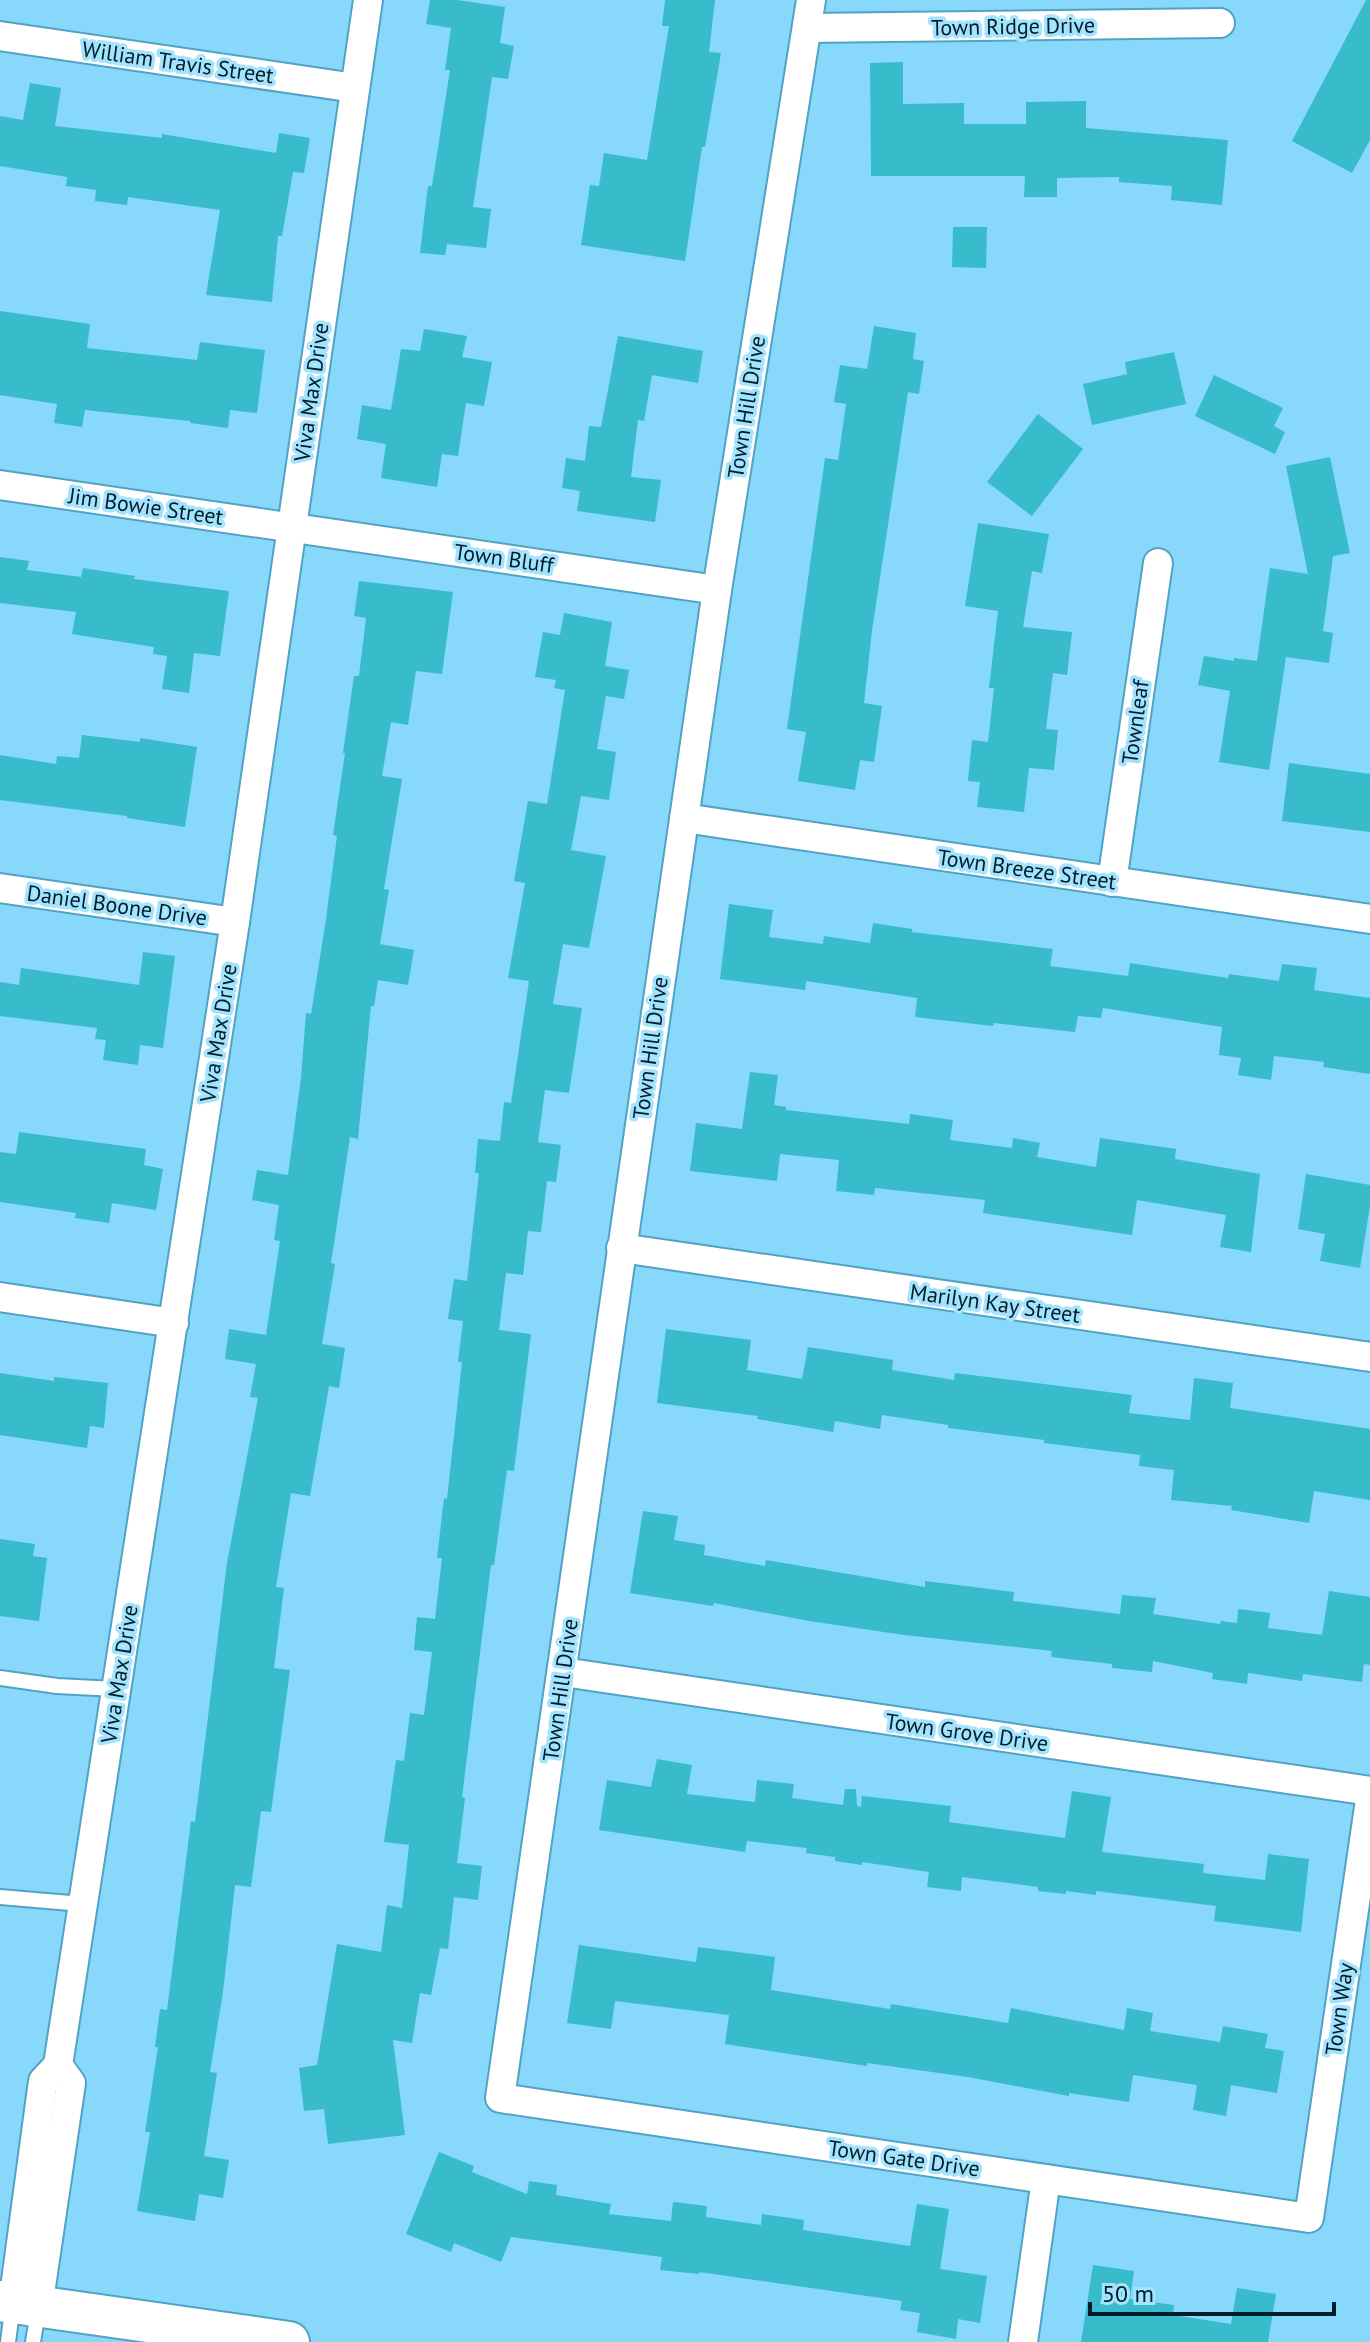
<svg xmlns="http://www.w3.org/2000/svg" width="1370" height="2342" viewBox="0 0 1370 2342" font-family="'PT Sans',sans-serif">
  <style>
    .building { fill: #38bbcb }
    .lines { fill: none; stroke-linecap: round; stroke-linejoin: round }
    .lane-casing { stroke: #52a3c3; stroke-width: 18 }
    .street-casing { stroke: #52a3c3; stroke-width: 32 }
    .secondary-casing { stroke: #52a3c3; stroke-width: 44 }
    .lane { stroke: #fff; stroke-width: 14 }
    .street { stroke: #fff; stroke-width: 28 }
    .secondary { stroke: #fff; stroke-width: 40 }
    .labels { text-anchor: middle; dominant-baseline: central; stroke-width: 7; stroke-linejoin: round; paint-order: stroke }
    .street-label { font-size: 22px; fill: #001e2a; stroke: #a4e3fe }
  </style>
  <rect width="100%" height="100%" fill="#87d8fa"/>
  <!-- building -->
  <g class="building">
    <path d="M 430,0 L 457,0 L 505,7 L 500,43 L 514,46 L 508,79 L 492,77 L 473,207 L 491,209 L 486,248 L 447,244 L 445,255 L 420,253 L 428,186 L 432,186 L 450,70 L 445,70 L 451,28 L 426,24 Z"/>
    <path d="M 665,0 L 715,0 L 709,52 L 721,53 L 705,147 L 702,147 L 685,261 L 581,245 L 590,185 L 599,186 L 604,153 L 647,160 L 669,26 L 662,26 Z"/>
    <path d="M 1366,0 L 1370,0 L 1370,140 L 1352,173 L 1292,141 Z"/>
    <path d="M 903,62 L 903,104 L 964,103 L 964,124 L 1026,124 L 1026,102 L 1086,101 L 1086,128 L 1228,140 L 1222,205 L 1171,200 L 1172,186 L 1119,182 L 1119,177 L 1057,178 L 1057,197 L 1024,197 L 1025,176 L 871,176 L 870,63 Z"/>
    <path d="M 30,83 L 61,88 L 55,126 L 162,138 L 162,134 L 276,153 L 279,133 L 310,138 L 304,173 L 293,172 L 282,236 L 278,236 L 272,302 L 206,295 L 220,210 L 128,197 L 127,205 L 95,201 L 96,190 L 66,186 L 67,177 L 0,166 L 0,116 L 23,120 Z"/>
    <path d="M 953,227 L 987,227 L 986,268 L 952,267 Z"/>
    <path d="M 0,311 L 90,324 L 87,348 L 197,360 L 200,342 L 265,350 L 257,413 L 230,410 L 228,428 L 190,423 L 190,421 L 85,410 L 82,427 L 54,423 L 57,404 L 0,395 Z"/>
    <path d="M 874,326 L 916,333 L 913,359 L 924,361 L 919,394 L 908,392 L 872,631 L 864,703 L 882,706 L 874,762 L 860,760 L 855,790 L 798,781 L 806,732 L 787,729 L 825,458 L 838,460 L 846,404 L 834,402 L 840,365 L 867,369 Z"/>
    <path d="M 424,329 L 467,336 L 462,357 L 492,362 L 484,406 L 466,403 L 458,456 L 442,454 L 437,487 L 381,478 L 386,444 L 357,439 L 362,405 L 391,410 L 401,349 L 420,351 Z"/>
    <path d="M 618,336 L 703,351 L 698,383 L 652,375 L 644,421 L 638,420 L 631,477 L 661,480 L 655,522 L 577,511 L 580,491 L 562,488 L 566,458 L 585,461 L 589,426 L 601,427 Z"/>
    <path d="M 1174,352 L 1186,404 L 1092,425 L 1083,384 L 1127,374 L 1125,362 Z"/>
    <path d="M 1214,375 L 1283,408 L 1274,426 L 1285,432 L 1275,454 L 1195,416 Z"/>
    <path d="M 1038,414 L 1083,449 L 1032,516 L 987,482 Z"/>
    <path d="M 1330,457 L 1350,553 L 1333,556 L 1323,631 L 1333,633 L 1329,663 L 1286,657 L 1269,770 L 1219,762 L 1230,691 L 1198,685 L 1204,656 L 1234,661 L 1234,658 L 1257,661 L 1270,568 L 1308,574 L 1286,466 Z"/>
    <path d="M 978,523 L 1049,534 L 1042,573 L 1032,571 L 1023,627 L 1072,632 L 1067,675 L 1053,673 L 1046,729 L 1058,730 L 1054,770 L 1029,768 L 1024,812 L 977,807 L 980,782 L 968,781 L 972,740 L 988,742 L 994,688 L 989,688 L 998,611 L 965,606 Z"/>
    <path d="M 0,557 L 29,561 L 27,570 L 81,577 L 83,568 L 135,576 L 134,579 L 229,591 L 220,656 L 194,653 L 189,693 L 162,689 L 167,656 L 153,654 L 154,647 L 72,634 L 76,612 L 0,603 Z"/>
    <path d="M 359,581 L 453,592 L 442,674 L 416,671 L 408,725 L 391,722 L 382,776 L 402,779 L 384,889 L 389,890 L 380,944 L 414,950 L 408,985 L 378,980 L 374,1006 L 371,1006 L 358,1139 L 350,1137 L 331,1263 L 335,1264 L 322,1344 L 345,1348 L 339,1388 L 329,1386 L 310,1496 L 291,1493 L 276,1587 L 284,1588 L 274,1668 L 290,1670 L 271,1812 L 261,1811 L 251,1887 L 235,1885 L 223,1992 L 210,2072 L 217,2073 L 204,2156 L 229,2160 L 223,2198 L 199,2194 L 195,2221 L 137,2211 L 150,2132 L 145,2132 L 158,2047 L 155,2047 L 160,2009 L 167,2010 L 191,1821 L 195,1822 L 227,1563 L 258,1398 L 250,1397 L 256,1364 L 225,1359 L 229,1329 L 266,1335 L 280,1241 L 274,1240 L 279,1205 L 252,1200 L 257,1170 L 288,1175 L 301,1078 L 306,1013 L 311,1014 L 326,919 L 337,836 L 333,835 L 345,753 L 343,753 L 354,676 L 359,676 L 366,618 L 354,616 Z"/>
    <path d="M 564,613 L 612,622 L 605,666 L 629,670 L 624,699 L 606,696 L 597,749 L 616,752 L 609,800 L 581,796 L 571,850 L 606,856 L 589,948 L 563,944 L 553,1004 L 582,1008 L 569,1093 L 545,1090 L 538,1142 L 561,1145 L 556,1182 L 547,1181 L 541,1232 L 528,1231 L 523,1275 L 506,1273 L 499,1330 L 531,1334 L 514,1471 L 507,1470 L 494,1565 L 491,1565 L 462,1797 L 465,1798 L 457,1863 L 482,1866 L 478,1900 L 454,1897 L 448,1949 L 440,1948 L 431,1995 L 420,1993 L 412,2043 L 393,2040 L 405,2135 L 328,2144 L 324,2109 L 304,2111 L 299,2068 L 317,2065 L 337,1944 L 381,1952 L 387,1905 L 402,1908 L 409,1845 L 384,1842 L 396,1760 L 404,1761 L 410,1713 L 424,1715 L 432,1652 L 414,1650 L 417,1617 L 435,1619 L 442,1558 L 437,1558 L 444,1498 L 447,1499 L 462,1362 L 458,1362 L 463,1321 L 448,1319 L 454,1279 L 467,1281 L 479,1173 L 475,1173 L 478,1139 L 500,1141 L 504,1102 L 511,1103 L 529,981 L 508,978 L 525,883 L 514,881 L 528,801 L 547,804 L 565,690 L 554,688 L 556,680 L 535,677 L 543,632 L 560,635 Z"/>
    <path d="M 82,735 L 140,742 L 140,738 L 197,747 L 185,827 L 127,818 L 127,816 L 0,800 L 0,755 L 56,764 L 57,756 L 79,758 Z"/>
    <path d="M 1289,763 L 1370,774 L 1370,832 L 1282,821 Z"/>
    <path d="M 729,904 L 773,910 L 769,937 L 823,944 L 824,936 L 870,943 L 873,923 L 912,929 L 912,932 L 1053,949 L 1050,966 L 1128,976 L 1130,963 L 1228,978 L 1229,974 L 1279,981 L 1282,964 L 1317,968 L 1314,990 L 1370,998 L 1370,1074 L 1323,1067 L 1324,1062 L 1274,1056 L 1271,1080 L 1238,1075 L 1241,1058 L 1219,1055 L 1222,1027 L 1103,1008 L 1101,1018 L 1078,1016 L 1075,1032 L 994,1023 L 993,1026 L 915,1017 L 917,998 L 806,981 L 805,990 L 720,979 Z"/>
    <path d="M 143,952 L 175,956 L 163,1048 L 140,1045 L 138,1065 L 103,1060 L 106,1040 L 95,1039 L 97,1028 L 0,1016 L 0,982 L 19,985 L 21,968 L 139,985 Z"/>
    <path d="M 750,1072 L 778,1075 L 774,1105 L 786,1107 L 786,1110 L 909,1124 L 910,1114 L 953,1120 L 950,1140 L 1012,1148 L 1013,1138 L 1040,1143 L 1037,1157 L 1096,1167 L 1100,1138 L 1176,1149 L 1175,1159 L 1260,1174 L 1251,1252 L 1220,1247 L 1226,1215 L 1137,1200 L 1132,1235 L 983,1213 L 985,1200 L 875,1188 L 874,1195 L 836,1191 L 839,1160 L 780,1154 L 777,1181 L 690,1171 L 696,1123 L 742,1129 Z"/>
    <path d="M 19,1132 L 146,1149 L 144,1165 L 163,1169 L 156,1210 L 112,1203 L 109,1223 L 75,1218 L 76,1213 L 0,1202 L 0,1152 L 16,1154 Z"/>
    <path d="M 1306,1174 L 1370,1185 L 1370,1206 L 1360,1268 L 1320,1261 L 1325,1234 L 1298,1229 Z"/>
    <path d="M 666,1329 L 751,1340 L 747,1370 L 802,1379 L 808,1347 L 893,1360 L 892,1370 L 954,1380 L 955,1373 L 1132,1395 L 1129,1413 L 1190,1420 L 1194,1378 L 1233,1383 L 1230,1408 L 1370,1429 L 1370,1500 L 1314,1491 L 1309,1523 L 1231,1510 L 1232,1506 L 1171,1500 L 1174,1470 L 1139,1466 L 1140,1455 L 1044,1443 L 1044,1440 L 948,1428 L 948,1425 L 882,1415 L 880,1429 L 835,1421 L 833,1432 L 757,1419 L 758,1416 L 657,1403 Z"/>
    <path d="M 0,1373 L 54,1381 L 54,1377 L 108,1383 L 104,1428 L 90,1426 L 87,1448 L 0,1435 Z"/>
    <path d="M 643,1511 L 678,1516 L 674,1540 L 705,1545 L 704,1555 L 765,1566 L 766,1560 L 925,1587 L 925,1581 L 1014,1592 L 1013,1601 L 1120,1614 L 1122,1595 L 1156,1598 L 1153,1614 L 1220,1624 L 1221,1621 L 1237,1623 L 1238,1609 L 1270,1613 L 1268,1628 L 1322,1635 L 1329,1591 L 1370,1597 L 1370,1665 L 1364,1664 L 1362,1682 L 1303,1674 L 1302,1681 L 1248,1673 L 1247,1684 L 1212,1679 L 1213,1673 L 1153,1661 L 1152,1672 L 1112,1668 L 1112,1664 L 1051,1657 L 1052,1651 L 904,1635 L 809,1621 L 714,1603 L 713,1606 L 630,1593 Z"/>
    <path d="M 0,1539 L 35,1544 L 33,1556 L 47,1558 L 39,1621 L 0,1616 Z"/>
    <path d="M 657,1759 L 692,1765 L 687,1794 L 755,1802 L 757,1780 L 794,1784 L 792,1798 L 843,1805 L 845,1789 L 856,1789 L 857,1806 L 861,1807 L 862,1796 L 951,1806 L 949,1822 L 1065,1838 L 1072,1791 L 1111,1797 L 1102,1852 L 1204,1864 L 1203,1873 L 1265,1880 L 1268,1854 L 1309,1859 L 1301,1932 L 1214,1921 L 1216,1906 L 1096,1891 L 1096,1895 L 1066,1891 L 1066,1894 L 1038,1891 L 1038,1887 L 962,1877 L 961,1891 L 927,1887 L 929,1872 L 862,1862 L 862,1865 L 835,1861 L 835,1857 L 806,1853 L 807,1848 L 747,1841 L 745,1852 L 599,1830 L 607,1780 L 651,1787 Z"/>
    <path d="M 579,1945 L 696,1962 L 698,1947 L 775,1957 L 771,1990 L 890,2009 L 891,2004 L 1008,2023 L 1011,2008 L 1124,2030 L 1127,2008 L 1153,2013 L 1150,2031 L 1220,2042 L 1223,2026 L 1268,2034 L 1265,2048 L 1284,2051 L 1277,2093 L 1231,2085 L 1226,2116 L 1193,2110 L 1197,2085 L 1133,2075 L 1129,2102 L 1069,2093 L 1069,2096 L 968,2077 L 867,2063 L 867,2066 L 725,2044 L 729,2015 L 615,2001 L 611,2029 L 567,2023 Z"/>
    <path d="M 439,2152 L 474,2166 L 472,2172 L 527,2194 L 529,2181 L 557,2185 L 556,2195 L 611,2204 L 609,2214 L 671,2221 L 673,2202 L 707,2206 L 706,2217 L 761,2225 L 762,2214 L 804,2220 L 803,2230 L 910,2246 L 917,2204 L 949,2209 L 940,2269 L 987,2276 L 980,2323 L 958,2319 L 956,2339 L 917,2332 L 920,2313 L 900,2310 L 902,2301 L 699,2272 L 699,2274 L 660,2270 L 662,2257 L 511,2237 L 501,2262 L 454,2243 L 451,2252 L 406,2234 Z"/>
    <path d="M 1093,2265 L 1134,2271 L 1130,2299 L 1174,2305 L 1173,2315 L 1231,2324 L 1237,2288 L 1276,2294 L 1268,2342 L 1081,2342 Z"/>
  </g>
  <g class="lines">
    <!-- lane casing -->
    <g class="lane-casing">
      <g id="lane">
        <path d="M 0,1678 L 57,1686 L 116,1689"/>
        <path d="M 0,1897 L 82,1904"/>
        <path d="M 8,2342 L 13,2304"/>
        <path d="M 33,2342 L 38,2311"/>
      </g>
    </g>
    <!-- street casing -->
    <g class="street-casing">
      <g id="street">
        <path d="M 811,0 L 717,590 L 500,2098 L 1309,2218 L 1370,1800"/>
        <path d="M 807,28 L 1220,23"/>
        <path d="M 0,36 L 355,88"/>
        <path d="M 0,485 L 717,590"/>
        <path d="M 684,818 L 1370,919"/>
        <path d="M 1112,882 L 1158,563"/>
        <path d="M 0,888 L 235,922"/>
        <path d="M 621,1248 L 1370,1357"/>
        <path d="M 0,1297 L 174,1323"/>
        <path d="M 563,1672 L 1370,1791"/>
        <path d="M 13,2303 L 43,2081 L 58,2065 L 235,922 L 368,0"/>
        <path d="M 38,2307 L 71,2083 L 58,2065"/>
        <path d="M 1023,2342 L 1046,2179"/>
      </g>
    </g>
    <!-- secondary casing -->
    <g class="secondary-casing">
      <path id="secondary" d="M 0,2301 L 289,2342"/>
    </g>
    <!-- lane -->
    <use href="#lane" class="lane"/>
    <!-- street -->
    <use href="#street" class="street"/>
    <!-- secondary -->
    <use href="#secondary" class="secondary"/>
  </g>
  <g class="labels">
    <!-- street labels -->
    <g class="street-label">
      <text transform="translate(1013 26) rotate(-1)">Town Ridge Drive</text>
      <text transform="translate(178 62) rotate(8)">William Travis Street</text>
      <text transform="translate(311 392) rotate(-82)">Viva Max Drive</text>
      <text transform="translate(746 407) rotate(-81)">Town Hill Drive</text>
      <text transform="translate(146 506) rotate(8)">Jim Bowie Street</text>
      <text transform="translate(504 558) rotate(8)">Town Bluff</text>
      <text transform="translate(1135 722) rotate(-82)">Townleaf</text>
      <text transform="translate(1027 869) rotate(8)">Town Breeze Street</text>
      <text transform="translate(117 905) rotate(8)">Daniel Boone Drive</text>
      <text transform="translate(218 1033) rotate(-81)">Viva Max Drive</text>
      <text transform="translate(650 1048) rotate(-82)">Town Hill Drive</text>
      <text transform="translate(995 1303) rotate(8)">Marilyn Kay Street</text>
      <text transform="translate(119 1674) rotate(-81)">Viva Max Drive</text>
      <text transform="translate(560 1690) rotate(-82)">Town Hill Drive</text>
      <text transform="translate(967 1732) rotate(8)">Town Grove Drive</text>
      <text transform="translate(1339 2009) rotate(-82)">Town Way</text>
      <text transform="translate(904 2158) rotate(8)">Town Gate Drive</text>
    </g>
  </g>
  <!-- scale -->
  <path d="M1090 2302v12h244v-12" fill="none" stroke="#001e2a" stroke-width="4"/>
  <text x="1102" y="2302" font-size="24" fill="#001e2a" stroke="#a4e3fe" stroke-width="6" paint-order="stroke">50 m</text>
</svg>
